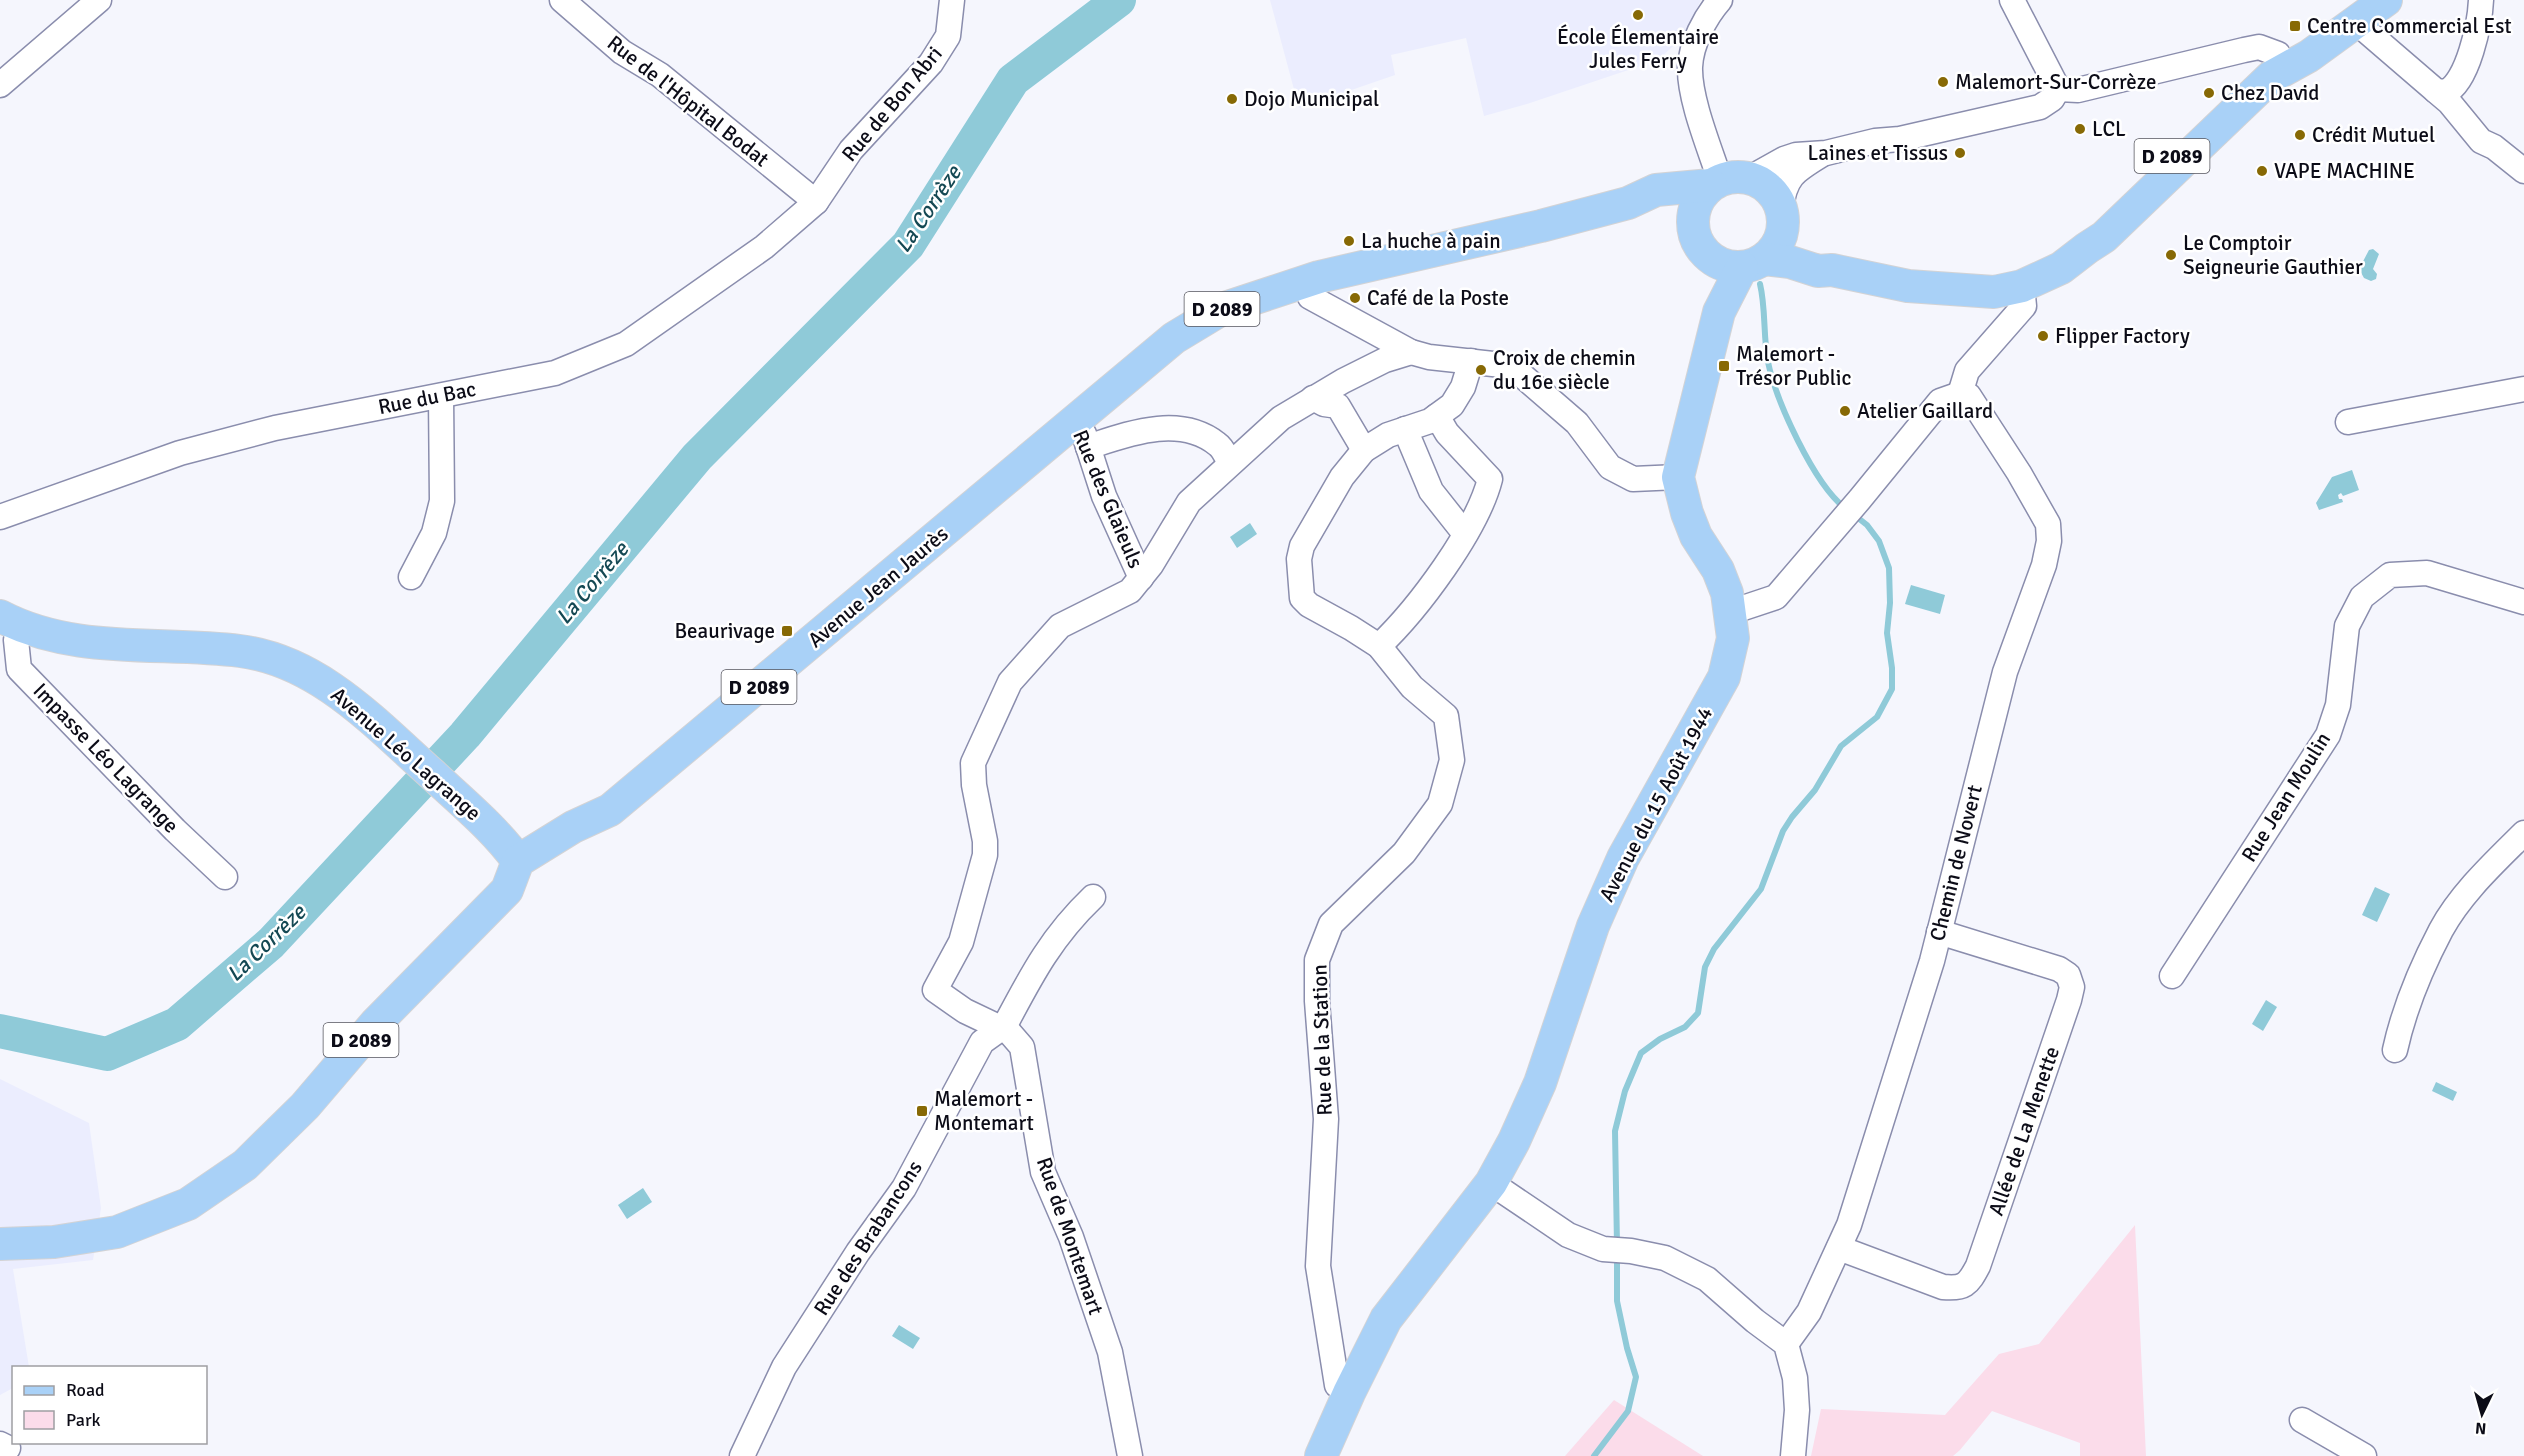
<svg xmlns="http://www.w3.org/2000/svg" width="2524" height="1456" viewBox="0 0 2524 1456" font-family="Signika,sans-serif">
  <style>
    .built { fill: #ebedfe }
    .green { fill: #fbdcea }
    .water { fill: #8fcad8 }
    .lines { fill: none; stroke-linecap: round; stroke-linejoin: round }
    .stream { stroke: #8fcad8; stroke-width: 6 }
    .river { stroke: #8fcad8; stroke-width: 34 }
    .minor-casing { stroke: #8a8dad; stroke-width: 27 }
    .major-casing { stroke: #d3d3d5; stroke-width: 34 }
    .minor { stroke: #fff; stroke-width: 24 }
    .major { stroke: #a9d1f7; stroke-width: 32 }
    .poi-dot { fill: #876905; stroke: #fff; stroke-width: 2 }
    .labels { text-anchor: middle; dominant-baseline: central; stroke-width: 5; stroke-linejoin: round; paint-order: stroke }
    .shield { fill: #fff; stroke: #55555d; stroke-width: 1.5 }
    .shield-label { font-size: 20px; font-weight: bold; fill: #0c0c17 }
    .poi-label { font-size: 21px; fill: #0c0c17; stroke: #fff; text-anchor: start }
    .street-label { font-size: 21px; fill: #0c0c17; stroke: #fff }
    .water-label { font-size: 22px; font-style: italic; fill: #144853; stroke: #fff }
  </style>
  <rect width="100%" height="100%" fill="#f5f6fd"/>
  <!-- built -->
  <g class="built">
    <path d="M 1270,0 L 1701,0 L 1684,36 L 1658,60 L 1527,104 L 1484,116 L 1466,38 L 1391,55 L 1395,75 L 1299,108 Z"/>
    <path d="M 0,1079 L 89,1123 L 101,1208 L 93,1260 L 13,1269 L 29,1367 L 14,1368 L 13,1388 L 0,1395 Z"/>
  </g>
  <!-- green -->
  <g class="green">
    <path d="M 2135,1225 L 2146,1456 L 2080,1456 L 2080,1443 L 1992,1411 L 1960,1450 L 1953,1456 L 1811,1456 L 1821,1409 L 1945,1415 L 1999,1354 L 2039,1344 Z"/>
    <path d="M 1614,1400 L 1703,1456 L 1565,1456 Z"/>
  </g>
  <!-- water -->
  <g class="water">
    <path d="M 2373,249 L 2379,254 L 2373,269 L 2377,274 L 2376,279 L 2371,281 L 2364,278 L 2359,269 L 2369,250 Z"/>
    <path d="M 2352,470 L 2359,490 L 2343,496 L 2341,493 L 2338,495 L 2339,499 L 2342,499 L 2343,502 L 2319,510 L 2316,503 L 2332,477 Z"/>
    <path d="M 1250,523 L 1257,534 L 1237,548 L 1230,537 Z"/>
    <path d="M 1911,585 L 1945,595 L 1940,614 L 1905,604 Z"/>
    <path d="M 2375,887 L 2390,894 L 2377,922 L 2362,915 Z"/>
    <path d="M 2266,1000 L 2277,1007 L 2263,1031 L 2252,1024 Z"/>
    <path d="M 2436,1082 L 2457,1092 L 2453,1101 L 2432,1091 Z"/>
    <path d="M 643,1188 L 652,1202 L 627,1219 L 618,1205 Z"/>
    <path d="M 899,1325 L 920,1338 L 913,1349 L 892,1336 Z"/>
  </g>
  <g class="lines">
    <!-- stream -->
    <g class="stream">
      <path d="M 1760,284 C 1766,309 1763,336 1768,362 C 1776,401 1814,484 1845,508"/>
      <path d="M 1617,1245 L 1615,1131 L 1625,1091 L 1641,1053 L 1660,1039 L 1685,1027 L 1698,1013 L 1705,967 L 1714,949 L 1761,889 L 1783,831 L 1792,817 L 1815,790 L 1841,746 L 1877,717 L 1892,689 L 1892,668 L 1887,633 L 1890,603 L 1889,568 L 1879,541 L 1867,525 L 1853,514"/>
      <path d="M 1594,1456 L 1628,1411 L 1636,1377 L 1627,1348 L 1617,1301 L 1617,1256"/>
    </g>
    <!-- river -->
    <path class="river" d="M 0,1031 L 107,1054 L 177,1024 L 271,943 L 465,735 L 697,457 L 908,245 L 1013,80 L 1119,0"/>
    <!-- minor casing -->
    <g class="minor-casing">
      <g id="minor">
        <path d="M 562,0 L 622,52 L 660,75 L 816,202"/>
        <path d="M 1720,0 C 1705,17 1691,44 1690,67 C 1689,99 1710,149 1720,180"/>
        <path d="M 2012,0 L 2058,89"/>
        <path d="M 2357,23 L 2436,91 L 2446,92 C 2468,82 2480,23 2481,0"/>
        <path d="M 0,85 L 99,0"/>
        <path d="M 2058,89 L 2078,90 L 2244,50 L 2259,47 L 2278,54"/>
        <path d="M 2436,91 L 2449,102 L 2481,141 L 2494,147 L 2524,171"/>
        <path d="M 1750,178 L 1784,159 L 1796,155 L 1826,153 L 1875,141 L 1900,139 L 2040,107 L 2052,99 L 2058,89"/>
        <path d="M 1781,208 C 1785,176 1795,171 1821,155"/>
        <path d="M 1305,281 L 1310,297 L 1411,352 L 1429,357 L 1502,365 L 1517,371 L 1577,423 L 1610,467 L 1633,479 L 1678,477"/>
        <path d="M 1960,394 L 1967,371 L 2024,306 L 2022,286"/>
        <path d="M 1313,398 L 1324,404 L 1338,406 L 1364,450"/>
        <path d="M 1075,421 L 1084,434 L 1104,496 L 1141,578"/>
        <path d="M 2348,422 L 2524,389"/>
        <path d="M 1405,429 L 1431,491 L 1465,534"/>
        <path d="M 1088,447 C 1128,434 1179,414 1217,444 C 1223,448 1226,456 1230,463"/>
        <path d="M 0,517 L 180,453 L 275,428 L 555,373 L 626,344 L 764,247 L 816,202 L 851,150 L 931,63 L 948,36 L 952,0"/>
        <path d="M 411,577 L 434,533 L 442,501 L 441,396"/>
        <path d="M 1731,612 L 1776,597 L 1860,499 L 1940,401 L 1960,394"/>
        <path d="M 20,626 L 16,640 L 19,669 L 175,830 L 225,877"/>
        <path d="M 1379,646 C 1418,609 1477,530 1490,479 L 1447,433 L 1437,416"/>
        <path d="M 2172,976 L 2328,735 L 2338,705 L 2347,626 L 2362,597 L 2390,575 L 2427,573 L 2524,602"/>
        <path d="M 2395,1050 C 2404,1009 2421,968 2441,930 C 2461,893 2495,862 2524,833"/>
        <path d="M 1491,1183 L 1568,1235 L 1603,1249 L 1631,1251 L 1665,1258 L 1707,1279 L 1755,1321 L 1786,1344 L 1795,1378 L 1797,1410 L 1793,1456"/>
        <path d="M 1839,1248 L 1943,1287 C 1964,1289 1968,1285 1978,1266 L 2069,1000 L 2072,987 L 2068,975 L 2059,969 L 1939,932"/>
        <path d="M 1786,1344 L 1809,1312 L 1849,1225 L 1932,961 L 2005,672 L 2044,565 L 2049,541 L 2048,524 L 2019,473 L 1969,396 L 1960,394"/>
        <path d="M 1349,1393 L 1337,1385 L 1318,1266 L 1326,1119 L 1317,1001 L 1317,960 L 1331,924 L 1404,853 L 1440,804 L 1452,760 L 1446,716 L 1412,687 L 1379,646 L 1351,628 L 1309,605 L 1302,598 L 1299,559 L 1302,546 L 1331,496 L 1342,477 L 1364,450 L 1388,435 L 1430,421 L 1452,405 L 1463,387 L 1471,361"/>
        <path d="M 2302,1420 L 2364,1456"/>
        <path d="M 0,1444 L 8,1448"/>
        <path d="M 742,1456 L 784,1367 L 858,1252 L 904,1188 L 982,1042 L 996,1032 L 1003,1029 C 1030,978 1050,938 1093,897"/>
        <path d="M 1130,1456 L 1110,1352 L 1071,1237 L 1043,1172 L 1022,1047 L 1009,1032 L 965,1011 L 935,990 L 961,942 L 985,855 L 985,841 L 974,785 L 973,763 L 1010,682 L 1060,626 L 1130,591 L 1151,565 L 1189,502 L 1281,418 L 1343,381 L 1385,360 L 1411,352"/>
      </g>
    </g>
    <!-- major casing -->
    <g class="major-casing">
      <g id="major">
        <circle cx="1738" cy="222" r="45"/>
        <path d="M 1764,259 L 1790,262 L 1818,271 L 1832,270 L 1908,286 L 1994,292 L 2022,286 L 2061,268 L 2087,248 L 2104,237 L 2271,77 L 2309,56 L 2386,0"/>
        <path d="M 0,616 C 74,655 160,641 240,651 C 319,661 376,724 432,774 C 462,802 494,828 518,861"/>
        <path d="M 0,1244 L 54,1242 L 117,1232 L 188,1204 L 245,1165 L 305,1106 L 375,1024 L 507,890 L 518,861 L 573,827 L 610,810 L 1174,338 L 1222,309 L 1319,277 L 1541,226 L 1628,203 L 1656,190 L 1711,185"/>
        <path d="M 1321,1456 L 1349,1393 L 1386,1319 L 1491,1183 L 1514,1141 L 1540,1083 L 1593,926 L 1623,858 L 1724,677 L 1733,638 L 1727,593 L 1718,570 L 1696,536 L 1687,513 L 1678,477 L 1719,312 L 1742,267"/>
      </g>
    </g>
    <!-- minor -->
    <use href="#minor" class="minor"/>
    <!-- major -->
    <use href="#major" class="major"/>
  </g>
  <!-- markers -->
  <g class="poi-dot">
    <circle cx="1638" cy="15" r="6"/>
    <rect x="2289" y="20" width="12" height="12" rx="3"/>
    <circle cx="1943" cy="82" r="6"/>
    <circle cx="2209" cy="93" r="6"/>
    <circle cx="1232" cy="99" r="6"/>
    <circle cx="2080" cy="129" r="6"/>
    <circle cx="2300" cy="135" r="6"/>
    <circle cx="1960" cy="153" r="6"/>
    <circle cx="2262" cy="171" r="6"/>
    <circle cx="1349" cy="241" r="6"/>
    <circle cx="2171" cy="255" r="6"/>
    <circle cx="1355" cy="298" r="6"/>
    <circle cx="2043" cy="336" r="6"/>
    <rect x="1718" y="360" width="12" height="12" rx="3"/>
    <circle cx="1481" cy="370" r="6"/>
    <circle cx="1845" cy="411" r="6"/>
    <rect x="781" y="625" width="12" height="12" rx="3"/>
    <rect x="916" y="1105" width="12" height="12" rx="3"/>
  </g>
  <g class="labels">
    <!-- shield labels -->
    <g class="shield">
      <rect x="2134.5" y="139" width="75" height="34" rx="4.5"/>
      <rect x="1184.5" y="292" width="75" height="34" rx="4.5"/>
      <rect x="721.5" y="670" width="75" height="34" rx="4.5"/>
      <rect x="323.5" y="1023" width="75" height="34" rx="4.5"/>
    </g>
    <g class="shield-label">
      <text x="2172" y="156">D 2089</text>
      <text x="1222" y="309">D 2089</text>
      <text x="759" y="687">D 2089</text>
      <text x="361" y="1040">D 2089</text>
    </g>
    <!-- poi labels -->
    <g class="poi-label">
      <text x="2307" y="26">Centre Commercial Est</text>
      <text x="1638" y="37" text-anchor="middle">École Élementaire<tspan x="1638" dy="24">Jules Ferry</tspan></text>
      <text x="1955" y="82">Malemort-Sur-Corrèze</text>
      <text x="2221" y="93">Chez David</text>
      <text x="1244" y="99">Dojo Municipal</text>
      <text x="2092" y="129">LCL</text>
      <text x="2312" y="135">Crédit Mutuel</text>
      <text x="1948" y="153" text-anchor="end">Laines et Tissus</text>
      <text x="2274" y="171">VAPE MACHINE</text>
      <text x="1361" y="241">La huche à pain</text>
      <text x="2183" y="243">Le Comptoir<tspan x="2183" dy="24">Seigneurie Gauthier</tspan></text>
      <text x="1367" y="298">Café de la Poste</text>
      <text x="2055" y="336">Flipper Factory</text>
      <text x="1736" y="354">Malemort -<tspan x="1736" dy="24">Trésor Public</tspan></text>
      <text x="1493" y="358">Croix de chemin<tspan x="1493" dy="24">du 16e siècle</tspan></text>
      <text x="1857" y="411">Atelier Gaillard</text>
      <text x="775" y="631" text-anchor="end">Beaurivage</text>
      <text x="934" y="1099">Malemort -<tspan x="934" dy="24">Montemart</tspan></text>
    </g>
    <!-- street labels -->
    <g class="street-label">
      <text transform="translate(688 101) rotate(38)">Rue de l'Hôpital Bodat</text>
      <text transform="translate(892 104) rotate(-50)">Rue de Bon Abri</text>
      <text transform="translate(427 398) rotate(-11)">Rue du Bac</text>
      <text transform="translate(1108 499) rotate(67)">Rue des Glaieuls</text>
      <text transform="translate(878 587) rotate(-40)">Avenue Jean Jaurès</text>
      <text transform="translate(406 754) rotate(41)">Avenue Léo Lagrange</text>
      <text transform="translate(106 758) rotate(46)">Impasse Léo Lagrange</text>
      <text transform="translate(2286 797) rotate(-58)">Rue Jean Moulin</text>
      <text transform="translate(1656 804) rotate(-62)">Avenue du 15 Août 1944</text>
      <text transform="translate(1956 863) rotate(-76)">Chemin de Novert</text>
      <text transform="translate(1322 1040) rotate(-92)">Rue de la Station</text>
      <text transform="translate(2024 1131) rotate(-71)">Allée de La Menette</text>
      <text transform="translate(1070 1236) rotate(71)">Rue de Montemart</text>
      <text transform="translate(868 1238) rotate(-57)">Rue des Brabancons</text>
    </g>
    <!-- water labels -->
    <g class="water-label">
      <text transform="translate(928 209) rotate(-56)">La Corrèze</text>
      <text transform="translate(592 583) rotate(-50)">La Corrèze</text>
      <text transform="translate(266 943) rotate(-44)">La Corrèze</text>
    </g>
  </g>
  <!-- legend -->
  <rect x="12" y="1366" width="195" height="78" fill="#ffffff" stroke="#9e9ea2" stroke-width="1.5"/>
  <rect x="24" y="1386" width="30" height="9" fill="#a9d1f7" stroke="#9e9ea2" stroke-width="1.5"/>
  <text x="66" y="1396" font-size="18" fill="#0c0c17">Road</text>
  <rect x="24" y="1411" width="30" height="18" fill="#fbdcea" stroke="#9e9ea2" stroke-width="1.5"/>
  <text x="66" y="1426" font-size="18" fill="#0c0c17">Park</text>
  <!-- north arrow -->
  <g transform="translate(2482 1414) rotate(185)" stroke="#ffffff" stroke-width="4.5" paint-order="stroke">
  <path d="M0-4.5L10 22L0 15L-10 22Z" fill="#0c0c17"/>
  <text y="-9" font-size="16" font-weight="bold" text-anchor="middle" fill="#0c0c17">N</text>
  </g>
</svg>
